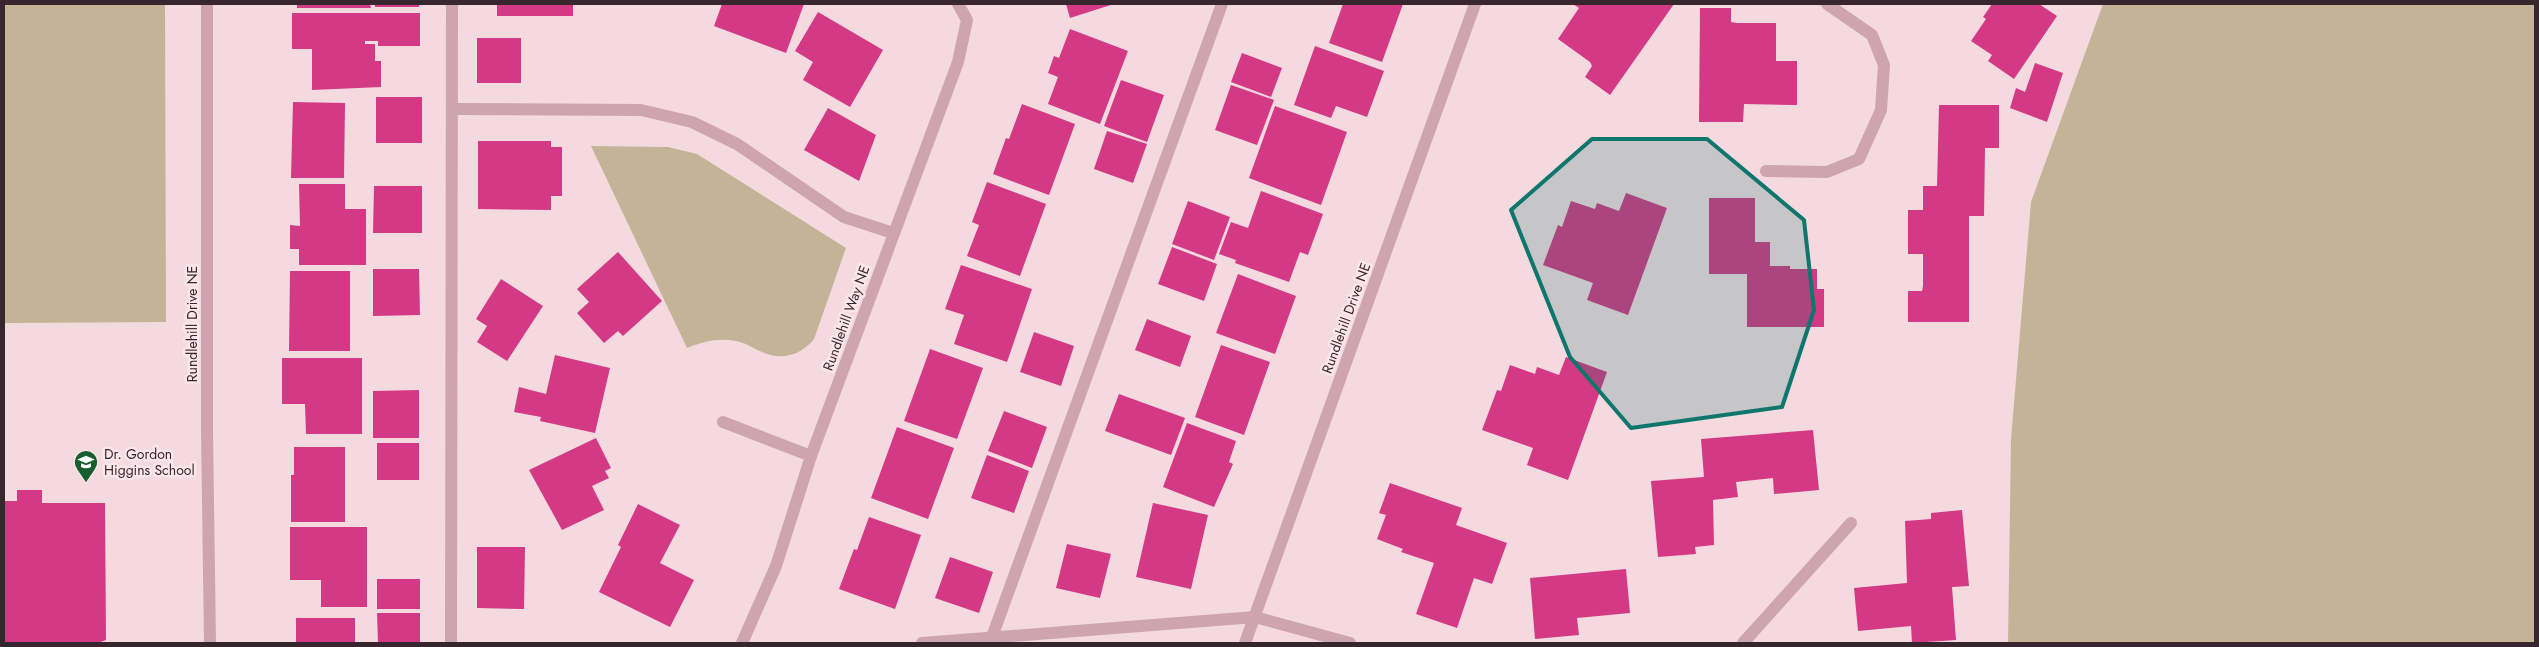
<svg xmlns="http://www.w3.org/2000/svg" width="2539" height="647" viewBox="0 0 2539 647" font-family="Jost,sans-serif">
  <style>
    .green { fill: #c5b398 }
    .building { fill: #d33985 }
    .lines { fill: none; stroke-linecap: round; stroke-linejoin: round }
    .service { stroke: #cea4b0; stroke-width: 12 }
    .minor { stroke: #cea4b0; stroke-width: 12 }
    .marked { fill: #0f766e; fill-opacity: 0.2; stroke: #0f766e; stroke-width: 4; stroke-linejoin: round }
    .labels { text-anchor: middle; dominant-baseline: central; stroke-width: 5; stroke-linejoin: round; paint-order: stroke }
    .street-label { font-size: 14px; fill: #38262e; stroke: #fbe6ea }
    .poi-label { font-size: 14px; fill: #38262e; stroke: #fbe6ea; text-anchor: start }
  </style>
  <rect width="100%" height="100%" fill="#f4d9df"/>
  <!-- green -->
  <g class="green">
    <path d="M 4,4 L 165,4 L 166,322 L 4,323 Z"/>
    <path d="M 2103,4 L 2535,4 L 2535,643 L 2008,643 L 2011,439 L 2031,202 Z"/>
    <path d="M 591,146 L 668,147 L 697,154 L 846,248 L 814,339 C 801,355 782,361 762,352 C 754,349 748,344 740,342 C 722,337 704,341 687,348 Z"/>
  </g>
  <!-- building -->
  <g class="building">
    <path d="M 297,4 L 370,4 L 371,8 L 297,8 Z"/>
    <rect x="375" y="4" width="44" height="3"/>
    <rect x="497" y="4" width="76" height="12"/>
    <path d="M 722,4 L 804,4 L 786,53 L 714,26 Z"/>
    <path d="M 1066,4 L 1114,4 L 1070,18 Z"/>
    <path d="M 1343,4 L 1403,4 L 1382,62 L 1329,43 Z"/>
    <path d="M 1573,4 L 1674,4 L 1610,95 L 1585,77 L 1592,66 L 1590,62 L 1558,39 L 1579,8 Z"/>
    <path d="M 1992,4 L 2039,4 L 2057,16 L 2014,79 L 1988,61 L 1992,55 L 1971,41 L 1986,19 L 1983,17 Z"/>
    <path d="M 1700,8 L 1731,8 L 1731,22 L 1737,23 L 1776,23 L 1776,61 L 1797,61 L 1797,105 L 1744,104 L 1743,122 L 1699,122 Z"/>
    <path d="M 818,12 L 883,50 L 850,107 L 803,80 L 813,62 L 795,51 Z"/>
    <path d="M 292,13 L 420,13 L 420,46 L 378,46 L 378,41 L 365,41 L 365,44 L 375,44 L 375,61 L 381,61 L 381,87 L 312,90 L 312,49 L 292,49 Z"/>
    <path d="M 1070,29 L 1128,51 L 1100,124 L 1048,104 L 1058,77 L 1048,73 L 1054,56 L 1059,58 Z"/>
    <rect x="477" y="38" width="44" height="45"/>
    <path d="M 1315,46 L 1384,71 L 1367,117 L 1336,106 L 1331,118 L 1294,105 Z"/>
    <path d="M 1242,53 L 1282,68 L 1271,97 L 1231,82 Z"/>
    <path d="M 2035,63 L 2063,73 L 2047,122 L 2010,108 L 2016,88 L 2025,92 Z"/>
    <path d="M 1121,80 L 1164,95 L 1147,142 L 1104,126 Z"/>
    <path d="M 1231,85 L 1274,100 L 1257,145 L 1215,130 Z"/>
    <rect x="376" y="97" width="46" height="46"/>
    <path d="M 293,102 L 345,103 L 344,178 L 291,178 Z"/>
    <path d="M 1022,104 L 1075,124 L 1049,195 L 993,174 L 1006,138 L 1009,139 Z"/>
    <path d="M 1939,105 L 1999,105 L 1999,148 L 1985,148 L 1984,216 L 1969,216 L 1969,322 L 1908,322 L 1908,291 L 1922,291 L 1923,286 L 1923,254 L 1908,254 L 1908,210 L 1923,210 L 1923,186 L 1937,186 Z"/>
    <path d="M 1275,106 L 1347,132 L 1321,205 L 1249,178 Z"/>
    <path d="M 828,108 L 876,135 L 859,181 L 804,150 Z"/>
    <path d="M 1107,131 L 1147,144 L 1133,183 L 1094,169 Z"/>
    <path d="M 478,141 L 551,141 L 551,147 L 562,147 L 562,196 L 551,196 L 551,210 L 478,209 Z"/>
    <path d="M 987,182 L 1046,204 L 1020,276 L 967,256 L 979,225 L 972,222 Z"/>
    <path d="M 299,184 L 345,184 L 345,209 L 366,209 L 366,265 L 299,265 L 299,249 L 290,249 L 290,225 L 300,226 Z"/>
    <path d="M 374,186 L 422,186 L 422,233 L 373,233 Z"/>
    <path d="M 1261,191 L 1323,214 L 1308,255 L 1300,252 L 1289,282 L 1235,263 L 1236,260 L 1219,254 L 1231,222 L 1248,228 Z"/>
    <path d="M 1626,193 L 1667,208 L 1628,315 L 1587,300 L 1593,283 L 1543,265 L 1558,225 L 1562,227 L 1571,201 L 1595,209 L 1597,203 L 1619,211 Z"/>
    <path d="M 1709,198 L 1755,198 L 1755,242 L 1770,242 L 1770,266 L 1790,266 L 1790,269 L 1817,269 L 1817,289 L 1824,289 L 1824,327 L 1747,327 L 1747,274 L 1709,274 Z"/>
    <path d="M 1188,201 L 1230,217 L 1214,260 L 1172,244 Z"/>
    <path d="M 1172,247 L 1217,264 L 1204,301 L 1158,284 Z"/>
    <path d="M 618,252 L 662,301 L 623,336 L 618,331 L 604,343 L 577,313 L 589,302 L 577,289 Z"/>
    <path d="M 961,265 L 1032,289 L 1007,362 L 954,344 L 964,315 L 945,309 Z"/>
    <path d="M 373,269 L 419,269 L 420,315 L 373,316 Z"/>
    <path d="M 290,271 L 350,271 L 350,351 L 289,351 Z"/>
    <path d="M 1238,274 L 1296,296 L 1275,354 L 1216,333 Z"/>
    <path d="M 501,279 L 543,306 L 507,361 L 477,342 L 487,326 L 476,319 Z"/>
    <path d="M 1147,319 L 1191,336 L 1180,367 L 1135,350 Z"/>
    <path d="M 1034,332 L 1074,346 L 1061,386 L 1020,372 Z"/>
    <path d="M 1221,345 L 1270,362 L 1244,435 L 1195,417 Z"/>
    <path d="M 930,349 L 983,368 L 957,439 L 904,421 Z"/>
    <path d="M 555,355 L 610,368 L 595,433 L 540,421 L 541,417 L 514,412 L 519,387 L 546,394 Z"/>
    <path d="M 1566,357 L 1607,372 L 1568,480 L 1527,465 L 1533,448 L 1482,430 L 1497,390 L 1501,391 L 1510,365 L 1535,374 L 1537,367 L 1559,375 Z"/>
    <path d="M 282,358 L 362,358 L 362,434 L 306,434 L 305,404 L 282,404 Z"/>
    <path d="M 419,390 L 419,438 L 373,438 L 373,391 Z"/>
    <path d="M 1119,394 L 1185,418 L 1171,455 L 1105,431 Z"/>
    <path d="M 1004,411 L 1047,427 L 1032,468 L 988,451 Z"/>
    <path d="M 1187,423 L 1236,441 L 1229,462 L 1233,464 L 1214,507 L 1163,487 Z"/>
    <path d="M 897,427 L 954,448 L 928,519 L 871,498 Z"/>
    <path d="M 1813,430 L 1819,490 L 1774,494 L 1773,478 L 1736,482 L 1738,497 L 1713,500 L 1714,545 L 1695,547 L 1696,554 L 1658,557 L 1651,481 L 1704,477 L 1701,439 Z"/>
    <path d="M 596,438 L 611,468 L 605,471 L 609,478 L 592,486 L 604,510 L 562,530 L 529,470 Z"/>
    <rect x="377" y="443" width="42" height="37"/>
    <path d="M 294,447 L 345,447 L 345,522 L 291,522 L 291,475 L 294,475 Z"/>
    <path d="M 987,455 L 1029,471 L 1014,513 L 971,498 Z"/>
    <path d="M 1390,483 L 1462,508 L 1456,525 L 1507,543 L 1492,584 L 1474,578 L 1457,628 L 1416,614 L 1434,563 L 1401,552 L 1403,549 L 1377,539 L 1386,515 L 1379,513 Z"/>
    <path d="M 17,490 L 42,490 L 42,503 L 105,503 L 106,640 L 98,643 L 4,643 L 4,501 L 17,501 Z"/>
    <path d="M 1153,503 L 1208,515 L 1191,589 L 1136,577 Z"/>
    <path d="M 638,504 L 680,525 L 660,563 L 694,580 L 670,627 L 599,592 L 621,547 L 618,545 Z"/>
    <path d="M 1962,510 L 1969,586 L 1952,587 L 1956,640 L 1912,643 L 1911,626 L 1858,631 L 1854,588 L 1907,583 L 1905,521 L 1931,519 L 1931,513 Z"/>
    <path d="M 869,517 L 921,535 L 895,609 L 839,589 L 854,549 L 857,550 Z"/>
    <path d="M 290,527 L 367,527 L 367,607 L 321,607 L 321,580 L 290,580 Z"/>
    <path d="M 1067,544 L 1111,554 L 1100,598 L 1056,588 Z"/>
    <path d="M 477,547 L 525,547 L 524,609 L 477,608 Z"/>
    <path d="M 950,557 L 993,572 L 979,613 L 935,598 Z"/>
    <path d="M 1626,569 L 1630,613 L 1577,618 L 1579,635 L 1535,639 L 1530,578 Z"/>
    <rect x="377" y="579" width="43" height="30"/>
    <path d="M 377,613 L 420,613 L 420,643 L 378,643 Z"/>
    <rect x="296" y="618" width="59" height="25"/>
  </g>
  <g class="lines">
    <!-- service -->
    <g class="service">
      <path d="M 452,109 L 641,110 L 692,122 L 737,144 L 844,217 L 893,233"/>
      <path d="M 1766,171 L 1827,172 L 1859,159 L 1881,110 L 1884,65 L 1872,35 L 1827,4"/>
      <path d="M 992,637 L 1222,4"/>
      <path d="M 451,643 L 452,4"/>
      <path d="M 922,643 L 1255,617"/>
    </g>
    <!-- minor -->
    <g class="minor">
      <path d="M 207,4 L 207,431 L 210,643"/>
      <path d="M 723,422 L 811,456"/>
      <path d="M 1255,617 L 1350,643"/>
      <path d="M 742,643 L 776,566 L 811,456 L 958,62 L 967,20 L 958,4"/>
      <path d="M 1245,643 L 1475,4"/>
      <path d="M 1743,643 L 1851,523"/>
    </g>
  </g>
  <!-- marked area -->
  <path class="marked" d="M 1592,139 L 1707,139 L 1804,220 L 1814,310 L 1782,407 L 1631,428 L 1570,357 L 1511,210 Z"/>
  <!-- icons -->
  <defs>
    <g id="school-pin" transform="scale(1.25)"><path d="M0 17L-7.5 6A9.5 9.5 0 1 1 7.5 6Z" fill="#175e2f" stroke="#fbe6ea"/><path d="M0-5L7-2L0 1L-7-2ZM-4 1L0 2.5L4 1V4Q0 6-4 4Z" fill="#fff"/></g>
  </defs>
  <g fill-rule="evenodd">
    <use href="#school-pin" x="86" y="462"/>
  </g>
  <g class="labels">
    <!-- street labels -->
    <g class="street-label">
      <text transform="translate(846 318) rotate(-70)">Rundlehill Way NE</text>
      <text transform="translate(1346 318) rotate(-70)">Rundlehill Drive NE</text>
      <text transform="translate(192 324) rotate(-90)">Rundlehill Drive NE</text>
    </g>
    <!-- poi labels -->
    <g class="poi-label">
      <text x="104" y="454">Dr. Gordon<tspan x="104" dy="16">Higgins School</tspan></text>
    </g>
  </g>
  <!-- border -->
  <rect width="2539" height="647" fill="none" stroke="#38262e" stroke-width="10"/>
</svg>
